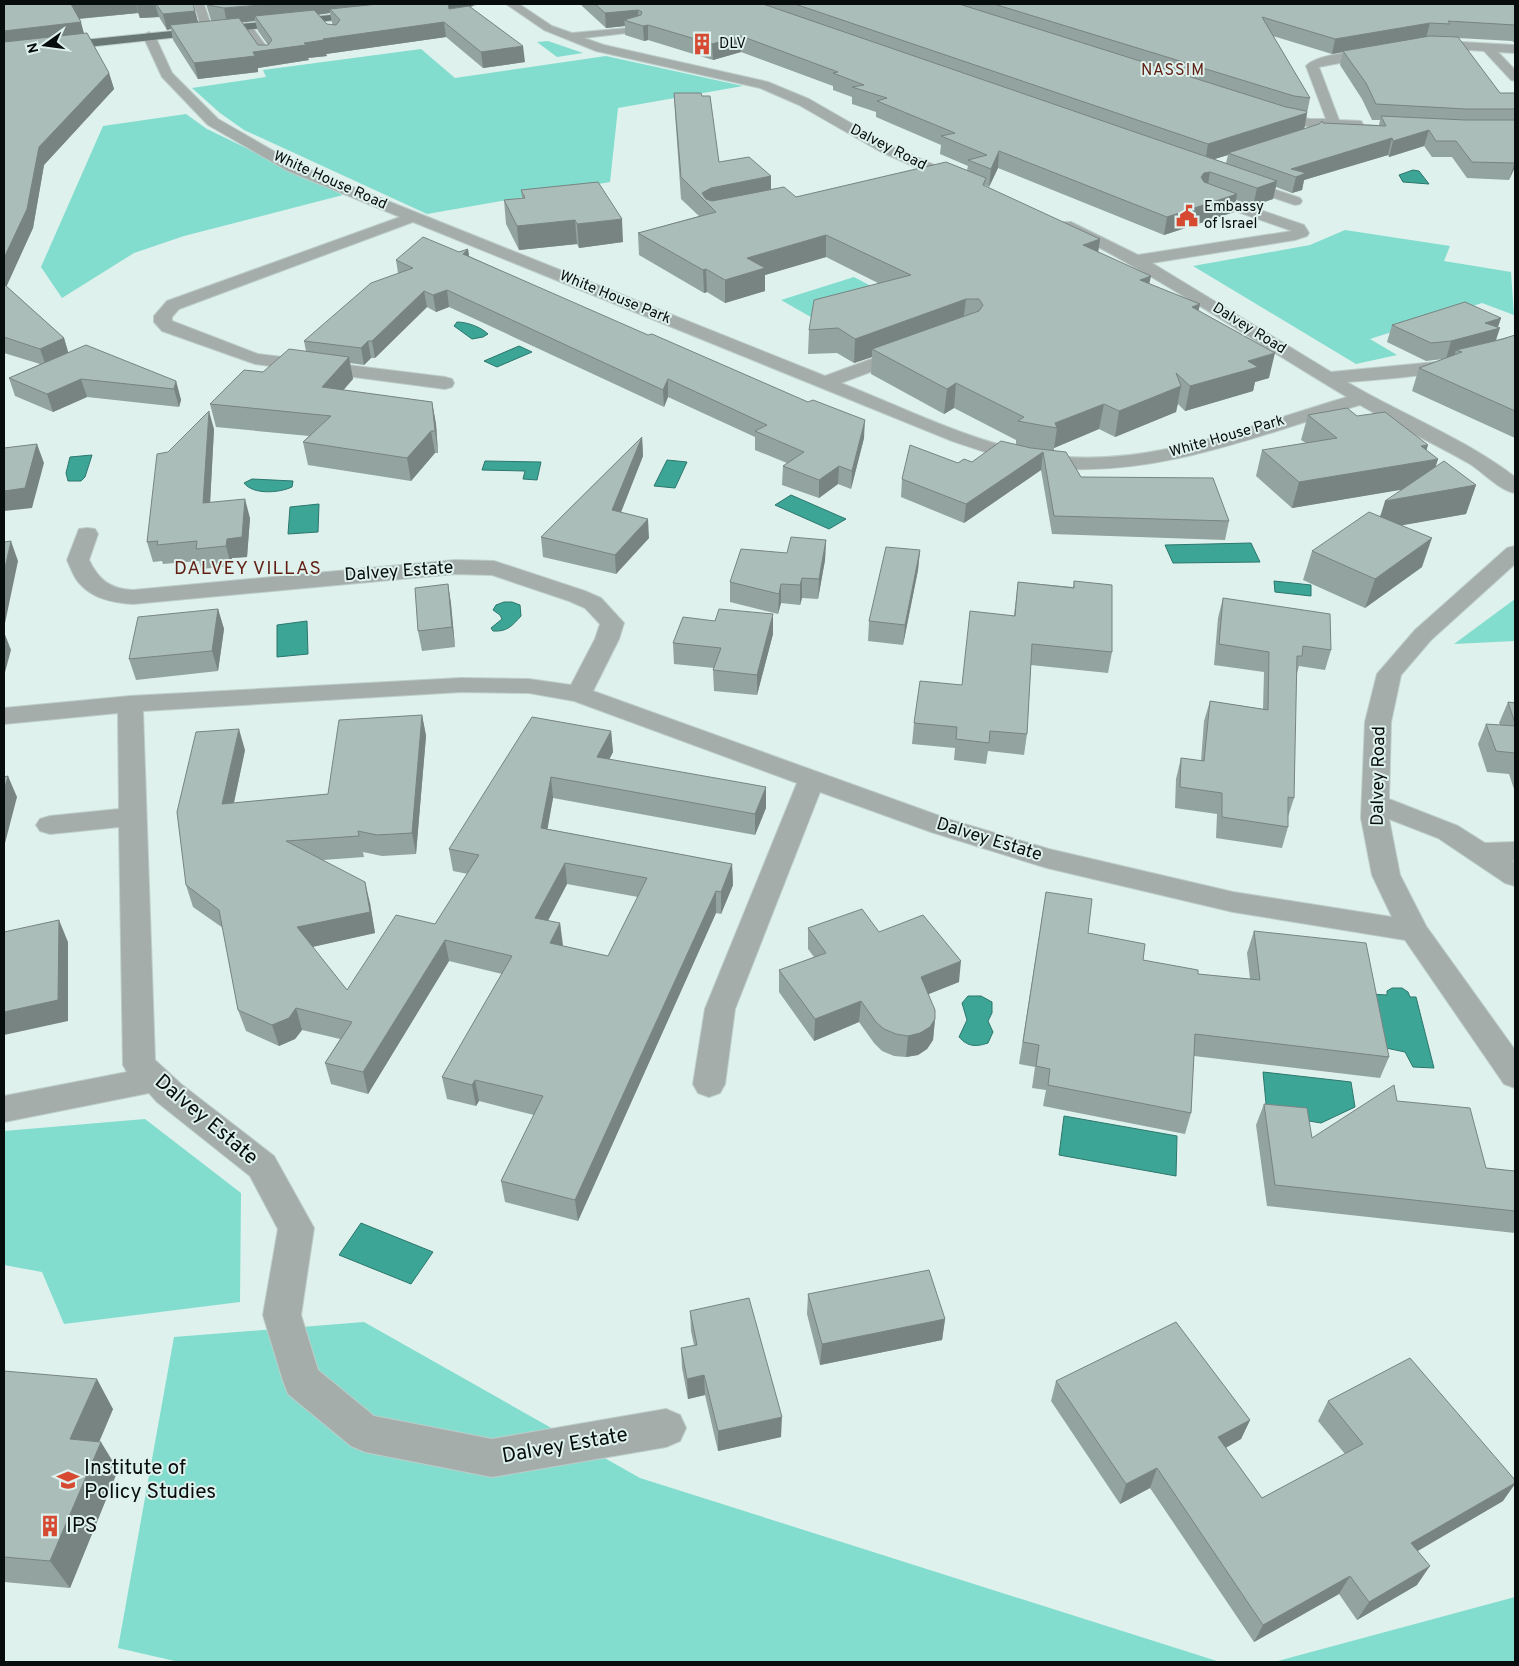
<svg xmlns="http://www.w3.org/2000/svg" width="1519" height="1666" viewBox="0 0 1519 1666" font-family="Overpass,sans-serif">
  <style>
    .green { fill: #82ddce }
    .water { fill: #3ca596; stroke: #2c776d }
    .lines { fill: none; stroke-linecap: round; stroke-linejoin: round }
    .minor-casing { stroke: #bccdc9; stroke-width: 2 }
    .major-casing { stroke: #bccdc9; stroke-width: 2 }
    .minor { fill: #a5adab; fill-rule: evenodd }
    .major { fill: #6a7875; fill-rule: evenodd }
    .wall { fill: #93a39f; fill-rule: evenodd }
    .shaded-wall { fill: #788482 }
    .building { fill: #abbdb9; stroke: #788482; fill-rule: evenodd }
    .labels { text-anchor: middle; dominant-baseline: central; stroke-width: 4; stroke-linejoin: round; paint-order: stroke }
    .far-poi-label { font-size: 15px; fill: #070d0c; stroke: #def1ed; text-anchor: start }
    .far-street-label { font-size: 15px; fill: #070d0c; stroke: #def1ed }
    .far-neighbourhood-label { font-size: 16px; letter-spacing: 1px; fill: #611e12; stroke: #def1ed }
    .street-label { font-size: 18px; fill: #070d0c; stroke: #def1ed }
    .neighbourhood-label { font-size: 19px; letter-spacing: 1px; fill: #611e12; stroke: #def1ed }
    .near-street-label { font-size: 21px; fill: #070d0c; stroke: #def1ed }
    .near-poi-label { font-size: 21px; fill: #070d0c; stroke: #def1ed; text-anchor: start }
  </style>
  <rect width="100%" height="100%" fill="#def1ed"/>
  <!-- green -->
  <g class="green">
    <path d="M 548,41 L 583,53 L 557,57 L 537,42 Z"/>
    <path d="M 421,49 L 455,78 L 606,56 L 743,86 L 618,108 L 610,182 L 427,214 L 244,130 L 220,113 L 192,88 L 266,77 L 263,70 Z"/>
    <path d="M 186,114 L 207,129 L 343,195 L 184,236 L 134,253 L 62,298 L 41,267 L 103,126 Z"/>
    <path d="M 1345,230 L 1450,246 L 1444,261 L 1511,272 L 1514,315 L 1482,303 L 1370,339 L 1397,355 L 1356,364 L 1193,266 L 1310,245 Z"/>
    <path d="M 854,277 L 890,296 L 816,320 L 781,300 Z"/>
    <path d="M 1515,599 L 1515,641 L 1454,644 Z"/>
    <path d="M 145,1119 L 241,1193 L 240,1302 L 64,1324 L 42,1272 L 4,1265 L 4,1131 Z"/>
    <path d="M 364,1322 L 640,1478 L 1220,1662 L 179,1662 L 118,1648 L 174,1337 Z"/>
    <path d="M 1515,1597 L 1515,1662 L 1274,1662 Z"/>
  </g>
  <!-- water -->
  <g class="water">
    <path d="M 1413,170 L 1419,171 L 1429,184 L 1403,182 L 1399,175 Z"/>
    <path d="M 457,322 C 467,322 481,327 488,334 L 483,337 L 472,339 L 454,326 Z"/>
    <path d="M 519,346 L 532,352 L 497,367 L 484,361 Z"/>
    <path d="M 92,455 L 85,477 L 81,481 L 68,481 L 66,473 L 70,457 Z"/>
    <path d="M 667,460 L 687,462 L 675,488 L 654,486 Z"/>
    <path d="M 485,461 L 541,462 L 537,480 L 523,479 L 525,471 L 482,470 Z"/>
    <path d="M 252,479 L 293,481 L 292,487 C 279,493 253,495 244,483 Z"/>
    <path d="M 791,495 L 846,519 L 829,529 L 775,505 Z"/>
    <path d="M 319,504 L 318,532 L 288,534 L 290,507 Z"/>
    <path d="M 1251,543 L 1260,562 L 1173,563 L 1165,545 Z"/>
    <path d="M 1274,581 L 1311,585 L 1311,596 L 1275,592 Z"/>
    <path d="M 504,602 L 512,602 L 520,605 L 521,616 C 512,626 507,632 493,631 L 491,628 L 502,619 L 500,615 L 493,610 L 496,605 Z"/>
    <path d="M 307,621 L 308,654 L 277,657 L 277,625 Z"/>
    <path d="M 1392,988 L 1402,988 L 1408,992 L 1410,997 L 1416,997 L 1434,1068 L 1413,1067 L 1405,1052 L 1386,1048 L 1370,994 L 1387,995 L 1387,991 Z"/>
    <path d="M 968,996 L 981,996 L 992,1002 L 992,1013 L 988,1021 L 993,1032 L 988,1043 C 976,1047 968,1047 959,1037 L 967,1020 L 962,1003 Z"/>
    <path d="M 1263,1072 L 1351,1082 L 1355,1107 L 1321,1123 L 1267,1114 Z"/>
    <path d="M 1064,1116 L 1177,1136 L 1176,1176 L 1059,1155 Z"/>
    <path d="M 361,1223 L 433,1252 L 411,1284 L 339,1255 Z"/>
  </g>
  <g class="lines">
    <!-- minor casing -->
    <g class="minor-casing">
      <g id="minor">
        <path d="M 194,4 L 204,4 L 210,22 L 230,26 L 232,28 L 226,31 L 201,27 Z"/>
        <path d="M 506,4 L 519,4 L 552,26 L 572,33 L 639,27 L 641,29 L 635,32 L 584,38 L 604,45 L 768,82 L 809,99 L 891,146 L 964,178 L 966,181 L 964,184 L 954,184 L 881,152 L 799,105 L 760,88 L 596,51 L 544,30 Z"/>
        <path d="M 246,23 L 250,24 L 271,53 L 273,56 L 271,59 L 263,59 L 240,26 Z"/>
        <path d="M 149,32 L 155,36 L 172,73 L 218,119 L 298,165 L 825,376 L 901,348 L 907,347 L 913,348 L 916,352 L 913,356 L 841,383 C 905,408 973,443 1041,454 C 1142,471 1251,425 1347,397 C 1251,340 1161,277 1061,228 L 1058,225 L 1061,222 L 1071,222 L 1138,255 L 1292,231 L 1201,199 L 1199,196 L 1201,193 L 1211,193 L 1304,225 L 1309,233 L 1307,236 L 1295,240 L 1152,263 L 1331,372 L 1446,361 L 1515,342 L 1515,353 C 1461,373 1404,378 1347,382 C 1403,415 1464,438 1515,477 L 1515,493 C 1499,490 1484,473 1470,464 C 1434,443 1396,426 1360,405 C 1261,434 1160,477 1054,468 C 1019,465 985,452 952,441 L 413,222 L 179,309 L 172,317 L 172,321 L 258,354 L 445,377 L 452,379 L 454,383 L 452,387 L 445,389 L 255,364 L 162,331 L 154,322 L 154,316 L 167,301 L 400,217 L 288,171 L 208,125 L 162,77 L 143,36 Z"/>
        <path d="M 1427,40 L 1515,45 L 1515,53 L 1498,52 L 1515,70 L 1515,81 L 1511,80 L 1484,51 L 1423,47 L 1421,44 Z"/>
        <path d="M 1377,48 L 1383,52 L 1381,55 L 1319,67 L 1339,120 L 1361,121 L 1363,124 L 1361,127 L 1310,127 L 1263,116 L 1261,113 L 1268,109 L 1310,119 L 1326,119 L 1306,66 C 1316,54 1360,51 1377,48 Z"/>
        <path d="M 1241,178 L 1300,198 L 1302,201 L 1300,204 L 1295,205 L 1236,185 L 1234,182 L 1236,179 Z"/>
        <path d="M 87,528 L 95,529 L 98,534 L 89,560 C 99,580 110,589 133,590 L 455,560 L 494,561 L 585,591 L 601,598 L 624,623 L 619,639 L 593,691 L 951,820 L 1049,849 L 1233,892 L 1392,917 L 1372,875 L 1361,818 L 1365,722 L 1377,674 L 1415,630 L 1507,548 L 1515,546 L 1515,564 L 1431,640 L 1401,675 L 1391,722 L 1389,799 L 1458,826 L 1485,843 L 1515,842 L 1515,860 L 1512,861 L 1515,863 L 1515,886 L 1505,883 L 1438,838 L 1389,819 L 1400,875 L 1426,926 L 1515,1050 L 1515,1088 L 1504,1084 L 1405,940 L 1233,912 L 1047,868 L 931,832 L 820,792 L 735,1009 L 725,1084 L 720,1093 L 709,1097 L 698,1093 L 693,1084 L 705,1009 L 797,783 L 574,701 L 529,693 L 461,692 L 143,711 L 155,1060 L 181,1084 L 274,1156 L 314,1228 L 301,1315 L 318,1370 L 374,1416 L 492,1439 L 666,1409 L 680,1415 L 686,1428 L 680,1441 L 666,1447 L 492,1477 L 365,1452 L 351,1446 L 288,1394 L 283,1381 L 263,1315 L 278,1229 L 250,1176 L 157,1102 L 149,1093 L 4,1122 L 4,1096 L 127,1072 L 123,1065 L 119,827 L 50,834 L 40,831 L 36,825 L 40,819 L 50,816 L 119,809 L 118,713 L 4,724 L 4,708 L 130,696 L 461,678 L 529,679 L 571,685 L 595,639 L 600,624 L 585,608 L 569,601 L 492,575 L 455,574 L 133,604 C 115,603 94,599 81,585 C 74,579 71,568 67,560 L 79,529 Z"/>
      </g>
    </g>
    <!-- major casing -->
    <g class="major-casing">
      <g id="major">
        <path d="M 440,4 L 476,4 L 470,7 L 412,13 L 406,10 L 412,7 Z"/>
        <path d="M 369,11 L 375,14 L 373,16 L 4,56 L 4,48 Z"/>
      </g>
    </g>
    <!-- minor -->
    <use href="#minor" class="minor"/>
    <!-- major -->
    <use href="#major" class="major"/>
  </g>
  <!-- wall -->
  <g class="wall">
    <path d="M 4,4 L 193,4 L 198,22 L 213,21 L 211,20 L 206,4 L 448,4 L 449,9 L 525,62 L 483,68 L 446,37 L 326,54 L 327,56 L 308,58 L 309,60 L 258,68 L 258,72 L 198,79 L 173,40 L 171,29 L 167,30 L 159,17 L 140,18 L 138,13 L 79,19 L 84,33 L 109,73 L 114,89 L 44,165 L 33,228 L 6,286 L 64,338 L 68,352 L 176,381 L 181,400 L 179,407 L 87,397 L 53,412 L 15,396 L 9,378 L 40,364 L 4,353 ZM 330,13 L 332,23 L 333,25 L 327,24 L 318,15 ZM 255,21 L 258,31 L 268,45 L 258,45 L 242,22 Z"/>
    <path d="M 581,4 L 1515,4 L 1515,43 L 1512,41 L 1458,38 L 1500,93 L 1515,93 L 1515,167 L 1509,180 L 1467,178 L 1452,157 L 1432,157 L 1424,146 L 1389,157 L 1388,155 L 1304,180 L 1302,190 L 1292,193 L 1276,187 L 1273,199 L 1253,206 L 1236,200 L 1234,212 L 1164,235 L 998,168 L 989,187 L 985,185 L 985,186 L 1099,252 L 1149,284 L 1200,304 L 1198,311 L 1269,378 L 1255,382 L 1253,391 L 1185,411 L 1178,404 L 1176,412 L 1115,437 L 1099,429 L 1054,448 L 1054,450 L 1081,477 L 1229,521 L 1225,540 L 1052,534 L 1041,470 L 964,523 L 901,497 L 902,479 L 958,463 L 972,462 L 1016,444 L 1016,440 L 954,408 L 944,414 L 871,374 L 872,357 L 854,363 L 837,353 L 808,354 L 809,330 L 878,283 L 826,257 L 765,275 L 765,291 L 725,303 L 707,292 L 704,293 L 639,255 L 638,233 L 699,216 L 681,199 L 675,113 L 674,93 L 702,96 L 719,162 L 771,189 L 796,197 L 967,170 L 968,166 L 940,154 L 941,145 L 876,117 L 876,112 L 852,104 L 852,97 L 833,90 L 833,86 L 741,52 L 713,60 L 648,40 L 644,41 L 625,35 L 625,26 L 606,28 L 582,6 ZM 1273,36 L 1332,54 L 1343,52 L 1340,65 L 1362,99 L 1372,120 L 1380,120 L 1379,125 L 1323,123 L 1304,129 L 1310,98 ZM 1228,155 L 1226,163 L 1214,159 Z"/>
    <path d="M 521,190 L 623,242 L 579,248 L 577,244 L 519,250 L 506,224 L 504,200 L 522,198 Z"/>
    <path d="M 468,249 L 469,256 L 864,438 L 851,489 L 838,484 L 819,498 L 782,485 L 783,466 L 787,463 L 755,450 L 755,437 L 668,397 L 664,407 L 449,307 L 436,312 L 427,307 L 375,358 L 371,358 L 364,365 L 350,363 L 353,379 L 343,390 L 432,402 L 436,424 L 438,453 L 435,453 L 411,481 L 308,465 L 303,442 L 309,436 L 216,427 L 210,404 L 263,372 L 306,351 L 304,341 L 398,273 L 396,260 L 459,252 Z"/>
    <path d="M 1501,318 L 1498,327 L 1496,340 L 1515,335 L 1515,438 L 1412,391 L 1419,368 L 1443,359 L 1426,361 L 1387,342 L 1392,325 Z"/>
    <path d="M 1308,415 L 1357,416 L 1426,450 L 1438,459 L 1435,467 L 1476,485 L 1466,514 L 1401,525 L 1422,567 L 1365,608 L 1303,580 L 1312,551 L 1380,516 L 1403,489 L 1292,508 L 1256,476 L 1262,450 L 1306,443 L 1301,440 Z"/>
    <path d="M 214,429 L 210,503 L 250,518 L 247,557 L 232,558 L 231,566 L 201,569 L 199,561 L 163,564 L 162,561 L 153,562 L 147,542 L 168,452 Z"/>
    <path d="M 642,437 L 643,456 L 621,512 L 649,538 L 616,574 L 543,557 L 541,537 Z"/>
    <path d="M 826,540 L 825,560 L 818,599 L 802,598 L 800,605 L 781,603 L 778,614 L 730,602 L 730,582 L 787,553 Z"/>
    <path d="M 920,550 L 918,570 L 903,645 L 868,641 L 869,621 Z"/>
    <path d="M 1074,581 L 1112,652 L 1108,673 L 1031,665 L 1027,734 L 1024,755 L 988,751 L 986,764 L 954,760 L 955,748 L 912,744 L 914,723 L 962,685 L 1014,615 L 1018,582 L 1073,587 Z"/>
    <path d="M 448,584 L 451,604 L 455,647 L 422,651 L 418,631 Z"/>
    <path d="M 1223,598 L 1331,650 L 1325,670 L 1299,666 L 1296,677 L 1294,798 L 1288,817 L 1288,827 L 1282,848 L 1216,838 L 1217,814 L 1175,808 L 1176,779 L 1181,758 L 1201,761 L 1204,721 L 1210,701 L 1263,709 L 1264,672 L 1214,665 L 1218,618 Z"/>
    <path d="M 218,609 L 224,629 L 218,671 L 136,680 L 129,659 Z"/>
    <path d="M 773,634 L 757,695 L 714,691 L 713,670 L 714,668 L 674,664 L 673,643 Z"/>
    <path d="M 1508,702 L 1515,703 L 1515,792 L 1509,774 L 1487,772 L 1478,744 L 1486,724 L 1500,725 L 1499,723 Z"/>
    <path d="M 422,715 L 426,736 L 416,854 L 382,856 L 363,852 L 364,857 L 323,860 L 370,903 L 375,933 L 312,947 L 347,990 L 435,924 L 468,874 L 453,871 L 449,849 L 611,731 L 613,752 L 609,760 L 766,808 L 755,835 L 553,798 L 547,829 L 732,864 L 733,885 L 721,914 L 716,913 L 578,1221 L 505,1202 L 501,1181 L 534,1115 L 479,1101 L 476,1106 L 447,1099 L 442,1077 L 502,974 L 449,961 L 368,1094 L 331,1084 L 325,1063 L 340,1039 L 302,1030 L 295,1039 L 279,1046 L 246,1031 L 238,1010 L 223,928 L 193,907 L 186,885 L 245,750 L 234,803 L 328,794 ZM 567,884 L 638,897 L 608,956 L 562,946 L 560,923 L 548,921 Z"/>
    <path d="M 1046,892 L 1088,933 L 1143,960 L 1198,974 L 1250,979 L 1247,953 L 1254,931 L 1389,1057 L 1380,1078 L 1194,1056 L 1191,1113 L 1185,1134 L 1043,1106 L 1046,1090 L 1032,1088 L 1035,1067 L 1019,1064 Z"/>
    <path d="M 808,928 L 879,932 L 959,982 L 928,994 L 935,1019 L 933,1040 L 927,1049 L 918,1055 L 906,1057 L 894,1056 L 882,1051 L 874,1043 L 859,1022 L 814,1041 L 779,992 L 779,970 L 814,957 L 808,949 Z"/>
    <path d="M 1397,1101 L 1486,1168 L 1515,1171 L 1515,1233 L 1267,1206 L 1256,1125 L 1264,1104 L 1312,1138 Z"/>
    <path d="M 808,1294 L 945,1319 L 942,1340 L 820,1365 L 807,1314 Z"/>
    <path d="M 690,1311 L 781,1437 L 718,1451 L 705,1395 L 688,1399 L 682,1368 L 681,1348 L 694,1345 L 691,1331 Z"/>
    <path d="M 4,1371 L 113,1409 L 99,1442 L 118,1470 L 70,1588 L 4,1582 Z"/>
    <path d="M 1056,1381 L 1250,1420 L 1241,1439 L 1226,1448 L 1262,1498 L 1345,1454 L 1318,1421 L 1328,1401 L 1503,1501 L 1417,1551 L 1417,1585 L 1357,1620 L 1339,1594 L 1254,1642 L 1150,1488 L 1120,1504 L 1051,1401 Z"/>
  </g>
  <!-- shaded-wall -->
  <g class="shaded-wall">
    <path d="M 71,4 L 136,4 L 138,13 L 75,19 Z"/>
    <path d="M 136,4 L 155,4 L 159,17 L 140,18 Z"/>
    <path d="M 273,4 L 429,4 L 330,9 L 330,13 L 258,21 L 255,16 L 255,21 L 227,24 L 224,8 Z"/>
    <path d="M 638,10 L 639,24 L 624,20 L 625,26 L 606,28 L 605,13 Z"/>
    <path d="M 195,11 L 199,26 L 170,25 L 171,29 L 167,30 L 163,14 Z"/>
    <path d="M 81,22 L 85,38 L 4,47 L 4,31 Z"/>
    <path d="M 444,22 L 446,37 L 326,54 L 327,56 L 308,58 L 309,60 L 258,68 L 258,72 L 198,79 L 194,63 L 323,39 Z"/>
    <path d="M 1430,23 L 1426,38 L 1343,51 L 1343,52 L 1332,54 L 1335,39 Z"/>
    <path d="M 648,25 L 648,40 L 644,41 L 643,26 Z"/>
    <path d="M 741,36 L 741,52 L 713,60 L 712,44 Z"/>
    <path d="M 523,46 L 525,62 L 483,68 L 481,52 Z"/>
    <path d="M 109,73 L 114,89 L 44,165 L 33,228 L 4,292 L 4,258 L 39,147 Z"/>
    <path d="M 1307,113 L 1304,130 L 1228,153 L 1228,155 L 1205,162 L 1208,144 Z"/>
    <path d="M 1429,130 L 1424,146 L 1389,157 L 1393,141 Z"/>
    <path d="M 1392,138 L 1388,155 L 1304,180 L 1302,190 L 1292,193 L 1296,177 L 1291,169 Z"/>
    <path d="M 999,151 L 998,168 L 989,187 L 991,169 Z"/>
    <path d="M 1515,162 L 1515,167 L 1509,180 Z"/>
    <path d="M 1210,172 L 1207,190 L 1201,177 L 1204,173 Z"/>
    <path d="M 771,176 L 771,198 L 714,209 L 702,198 L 702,193 L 711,188 Z"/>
    <path d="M 1277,181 L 1273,199 L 1253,206 L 1257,188 Z"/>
    <path d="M 1237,194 L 1234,212 L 1164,235 L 1167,217 Z"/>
    <path d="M 622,219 L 623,242 L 579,248 L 577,224 Z"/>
    <path d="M 575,220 L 577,244 L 519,250 L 517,226 Z"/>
    <path d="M 826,235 L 826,257 L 765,275 L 765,291 L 725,303 L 725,280 L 747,258 Z"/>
    <path d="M 1100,239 L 1097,262 L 1083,245 Z"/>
    <path d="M 468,249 L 470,265 L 463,254 Z"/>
    <path d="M 706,269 L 707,292 L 704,293 L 703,270 Z"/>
    <path d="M 1151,276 L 1146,299 L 1140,280 Z"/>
    <path d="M 447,290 L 449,307 L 436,312 L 433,295 Z"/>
    <path d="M 424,291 L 427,307 L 375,358 L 372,341 Z"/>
    <path d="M 966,299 L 963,323 L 872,349 L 872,357 L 854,363 L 855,339 Z"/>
    <path d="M 1200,304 L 1195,328 L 1192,307 Z"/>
    <path d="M 1501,318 L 1497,329 L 1500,328 L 1494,346 L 1462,352 L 1456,350 L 1454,357 L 1446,359 L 1451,341 L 1485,323 Z"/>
    <path d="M 64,338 L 69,355 L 46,366 L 40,349 Z"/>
    <path d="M 368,341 L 371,358 L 364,365 L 361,348 Z"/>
    <path d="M 1275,353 L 1269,378 L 1255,382 L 1253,391 L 1185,411 L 1190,386 L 1248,361 Z"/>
    <path d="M 349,357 L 353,379 L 326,410 L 322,387 Z"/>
    <path d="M 81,379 L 87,397 L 53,412 L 47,394 Z"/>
    <path d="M 668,379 L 668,397 L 664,407 L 663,390 Z"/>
    <path d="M 176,381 L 181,400 L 179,407 L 174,389 Z"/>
    <path d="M 956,383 L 954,408 L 944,414 L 947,389 Z"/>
    <path d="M 1181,386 L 1176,412 L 1115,437 L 1119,411 Z"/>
    <path d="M 432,402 L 436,424 L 438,453 L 435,431 Z"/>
    <path d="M 1104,404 L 1099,429 L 1054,448 L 1057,428 L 1055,423 Z"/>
    <path d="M 209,411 L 214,429 L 209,523 L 203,503 Z"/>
    <path d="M 865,420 L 864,438 L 851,489 L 852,471 Z"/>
    <path d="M 431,431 L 435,453 L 411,481 L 407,458 Z"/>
    <path d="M 642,437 L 643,456 L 614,530 L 612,510 Z"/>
    <path d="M 37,444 L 44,463 L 32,508 L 4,511 L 4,491 Z"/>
    <path d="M 1428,445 L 1423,462 L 1438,459 L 1430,485 L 1292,508 L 1299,482 L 1421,446 Z"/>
    <path d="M 1043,452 L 1041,470 L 964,523 L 966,504 Z"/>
    <path d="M 839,466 L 838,484 L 819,498 L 819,480 Z"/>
    <path d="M 1476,485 L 1466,514 L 1376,530 L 1385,501 Z"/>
    <path d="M 245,499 L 250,518 L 247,557 L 232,558 L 231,566 L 226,546 L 227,539 Z"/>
    <path d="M 648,519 L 649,538 L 616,574 L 615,555 Z"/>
    <path d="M 1432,538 L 1422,567 L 1365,608 L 1375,579 Z"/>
    <path d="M 826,540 L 825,560 L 818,599 L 819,579 Z"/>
    <path d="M 11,541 L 18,561 L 4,628 L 4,572 Z"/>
    <path d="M 920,550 L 918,570 L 903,645 L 905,625 Z"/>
    <path d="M 802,578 L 802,598 L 800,605 L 800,585 Z"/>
    <path d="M 448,584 L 451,604 L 455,647 L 452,627 Z"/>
    <path d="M 781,584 L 781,603 L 778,614 L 779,594 Z"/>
    <path d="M 218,609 L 224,629 L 218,671 L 212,651 Z"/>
    <path d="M 773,614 L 773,634 L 757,695 L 757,675 Z"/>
    <path d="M 4,632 L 11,650 L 4,676 Z"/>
    <path d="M 422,715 L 426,736 L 416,854 L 412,833 Z"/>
    <path d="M 239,729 L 245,750 L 229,825 L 222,804 Z"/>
    <path d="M 611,731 L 613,752 L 599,778 L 597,757 Z"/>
    <path d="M 8,776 L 17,797 L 4,847 L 4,791 Z"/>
    <path d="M 551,777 L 553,798 L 544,849 L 541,828 Z"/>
    <path d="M 766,787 L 766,808 L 755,835 L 755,814 Z"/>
    <path d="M 565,863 L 567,884 L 538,939 L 535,918 Z"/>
    <path d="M 732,864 L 733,885 L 721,914 L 721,892 Z"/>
    <path d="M 365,882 L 370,903 L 375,933 L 303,949 L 297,927 Z"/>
    <path d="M 716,891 L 716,913 L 578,1221 L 575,1200 Z"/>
    <path d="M 59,920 L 68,942 L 68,1021 L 4,1035 L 4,1012 Z"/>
    <path d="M 560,923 L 563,945 L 552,964 L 550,943 Z"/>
    <path d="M 445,940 L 449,961 L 368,1094 L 363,1072 Z"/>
    <path d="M 961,961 L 959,982 L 919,998 L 921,977 Z"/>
    <path d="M 861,1001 L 859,1022 L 814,1041 L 815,1019 Z"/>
    <path d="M 296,1008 L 302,1030 L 295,1039 L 279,1046 L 272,1025 Z"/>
    <path d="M 935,1019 L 933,1040 L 927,1049 L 918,1055 L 906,1057 L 908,1036 Z"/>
    <path d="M 475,1080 L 479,1101 L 476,1106 L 472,1085 Z"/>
    <path d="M 945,1319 L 942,1340 L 820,1365 L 822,1344 Z"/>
    <path d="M 704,1375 L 705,1395 L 688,1399 L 687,1379 Z"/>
    <path d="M 97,1379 L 113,1409 L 88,1468 L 70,1439 Z"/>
    <path d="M 782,1417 L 781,1437 L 718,1451 L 718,1431 Z"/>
    <path d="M 1250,1420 L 1241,1439 L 1210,1456 L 1218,1437 Z"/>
    <path d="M 101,1442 L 118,1470 L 70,1588 L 50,1561 Z"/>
    <path d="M 1157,1468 L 1150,1488 L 1120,1504 L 1126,1484 Z"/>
    <path d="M 1515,1483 L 1515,1484 L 1503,1501 L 1399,1562 L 1411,1543 Z"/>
    <path d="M 1430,1566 L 1417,1585 L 1357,1620 L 1369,1602 Z"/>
    <path d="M 1350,1576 L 1339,1594 L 1254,1642 L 1263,1625 Z"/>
  </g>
  <!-- building -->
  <g class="building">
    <path d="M 4,4 L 77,4 L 71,4 L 81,22 L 4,31 Z"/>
    <path d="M 156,4 L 193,4 L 195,11 L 163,14 Z"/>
    <path d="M 208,4 L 273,4 L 224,8 L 208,5 Z"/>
    <path d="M 378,4 L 448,4 L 449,9 L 469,6 L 523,46 L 481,52 L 444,22 L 323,39 L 324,40 L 304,43 L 306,45 L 253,52 L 255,56 L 194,63 L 170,25 L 239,18 L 258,45 L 268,45 L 272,40 L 255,16 L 314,10 L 327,24 L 336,25 L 340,20 L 330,9 Z"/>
    <path d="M 595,4 L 763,4 L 1277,181 L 1257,188 L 1210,172 L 1204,173 L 1201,177 L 1204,182 L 1237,194 L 1167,217 L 999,151 L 991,169 L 968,160 L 987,155 L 941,136 L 955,133 L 877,101 L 887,98 L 852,87 L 864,85 L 833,73 L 838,72 L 741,36 L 712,44 L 648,25 L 643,26 L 624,20 L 641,15 L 642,12 L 638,10 L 605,13 Z"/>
    <path d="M 795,4 L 959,4 L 1286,107 L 1306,111 L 1307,113 L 1208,144 Z"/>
    <path d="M 994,4 L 1515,4 L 1515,25 L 1448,21 L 1450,24 L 1430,23 L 1335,39 L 1262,17 L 1310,98 L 1294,96 Z"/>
    <path d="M 87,33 L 109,73 L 39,147 L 27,209 L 4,258 L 4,42 Z"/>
    <path d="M 1430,36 L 1458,37 L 1500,93 L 1515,93 L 1515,109 L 1466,109 L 1376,104 L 1366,83 L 1343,51 Z"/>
    <path d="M 674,93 L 701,93 L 702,96 L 710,96 L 719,162 L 749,157 L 771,176 L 711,188 L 702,193 L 706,199 L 712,201 L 784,187 L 796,197 L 946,162 L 986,178 L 983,185 L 1100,239 L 1083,245 L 1151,276 L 1140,280 L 1200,304 L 1192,307 L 1275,353 L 1248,361 L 1258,367 L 1190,386 L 1176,373 L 1181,386 L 1119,411 L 1104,404 L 1055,423 L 1057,428 L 1045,426 L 1018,421 L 1024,417 L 956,383 L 947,389 L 872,349 L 979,311 L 983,305 L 979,299 L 966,299 L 855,339 L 838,328 L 809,330 L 814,300 L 911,275 L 826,235 L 747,258 L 765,268 L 725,280 L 706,269 L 703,270 L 638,233 L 716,212 L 681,177 Z"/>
    <path d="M 1381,116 L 1465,120 L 1515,120 L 1515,163 L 1472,162 L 1456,141 L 1436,141 L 1429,130 L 1393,141 L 1392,138 L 1291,169 L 1306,173 L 1296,177 L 1228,153 L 1319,124 L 1322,121 L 1323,123 L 1386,126 Z"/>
    <path d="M 598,182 L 622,219 L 577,224 L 575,220 L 517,226 L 504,200 L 525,198 L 521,190 Z"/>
    <path d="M 423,237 L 459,252 L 468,249 L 463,254 L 648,335 L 652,334 L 808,402 L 813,400 L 865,420 L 852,471 L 839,466 L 819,480 L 783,466 L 804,452 L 755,431 L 767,425 L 668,379 L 663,390 L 447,290 L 433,295 L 424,291 L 372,341 L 368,341 L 361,348 L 304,341 L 371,283 L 413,268 L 396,260 Z"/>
    <path d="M 4,285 L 5,285 L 64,338 L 40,349 L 4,337 Z"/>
    <path d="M 1465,302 L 1501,318 L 1485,323 L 1500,328 L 1451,341 L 1431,343 L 1392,325 Z"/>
    <path d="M 1515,335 L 1515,411 L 1419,368 L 1462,352 L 1456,350 L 1503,339 Z"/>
    <path d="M 86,345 L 176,381 L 174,389 L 81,379 L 47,394 L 9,378 Z"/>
    <path d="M 289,349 L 349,357 L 322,387 L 432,402 L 435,431 L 431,431 L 407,458 L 303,442 L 331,416 L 210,404 L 244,370 L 263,372 Z"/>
    <path d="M 1347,408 L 1357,416 L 1385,412 L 1428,445 L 1421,446 L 1438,459 L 1299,482 L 1262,450 L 1337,438 L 1308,415 Z"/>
    <path d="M 209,411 L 203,503 L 245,499 L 242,537 L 227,539 L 226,546 L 196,549 L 197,541 L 157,545 L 158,541 L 147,542 L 157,454 L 168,452 Z"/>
    <path d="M 642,437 L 612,510 L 648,519 L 615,555 L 541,537 Z"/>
    <path d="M 1001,441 L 1031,448 L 1066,452 L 1081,477 L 1213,478 L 1229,521 L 1054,516 L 1043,452 L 966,504 L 902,479 L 910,445 L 958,463 L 964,459 L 972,462 Z"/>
    <path d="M 37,444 L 25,488 L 4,491 L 4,448 Z"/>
    <path d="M 1444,461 L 1476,485 L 1385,501 Z"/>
    <path d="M 1369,512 L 1432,538 L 1375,579 L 1312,551 Z"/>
    <path d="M 791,537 L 826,540 L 819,579 L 802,578 L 800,585 L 781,584 L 779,594 L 730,582 L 741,549 L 787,553 Z"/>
    <path d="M 11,541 L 4,572 L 4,542 Z"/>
    <path d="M 886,547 L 920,550 L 905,625 L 869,621 Z"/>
    <path d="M 1074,581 L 1112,585 L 1112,652 L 1032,644 L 1027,734 L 990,731 L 989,743 L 956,739 L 957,727 L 914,723 L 920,681 L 962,685 L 970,611 L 1015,616 L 1018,582 L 1074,588 Z"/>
    <path d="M 448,584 L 452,627 L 418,631 L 415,588 Z"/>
    <path d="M 1223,598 L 1330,614 L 1331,650 L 1303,646 L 1302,656 L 1297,656 L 1294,798 L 1288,797 L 1288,827 L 1222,817 L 1222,793 L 1180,787 L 1181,758 L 1204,761 L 1210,701 L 1268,710 L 1269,652 L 1219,644 Z"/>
    <path d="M 218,609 L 212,651 L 129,659 L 138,617 Z"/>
    <path d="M 719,609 L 773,614 L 757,675 L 713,670 L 721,648 L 673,643 L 683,617 L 715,621 Z"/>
    <path d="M 1508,702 L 1515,703 L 1515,723 Z"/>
    <path d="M 422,715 L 412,833 L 377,835 L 358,831 L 359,836 L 286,841 L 365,882 L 370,912 L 297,927 L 347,990 L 396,915 L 435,924 L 479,855 L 449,849 L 532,717 L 611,731 L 597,757 L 766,787 L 755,814 L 551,777 L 541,828 L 732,864 L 721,892 L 716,891 L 575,1200 L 501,1181 L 543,1096 L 475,1080 L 472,1085 L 442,1077 L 512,956 L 445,940 L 363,1072 L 325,1063 L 352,1022 L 296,1008 L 289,1018 L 272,1025 L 238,1010 L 219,910 L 186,885 L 177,812 L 196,732 L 239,729 L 222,804 L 328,794 L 339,720 ZM 565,863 L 647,878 L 608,956 L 550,943 L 560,923 L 535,918 Z"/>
    <path d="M 1486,724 L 1515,726 L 1515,753 L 1496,751 Z"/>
    <path d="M 8,776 L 4,791 L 4,777 Z"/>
    <path d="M 1046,892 L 1092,899 L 1088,933 L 1145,944 L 1143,960 L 1198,970 L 1198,974 L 1260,980 L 1254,931 L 1366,943 L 1389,1057 L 1195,1034 L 1191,1113 L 1048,1085 L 1050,1069 L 1036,1066 L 1039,1045 L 1023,1042 Z"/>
    <path d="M 862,909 L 879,932 L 923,915 L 961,961 L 921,977 L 935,1010 L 935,1019 L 930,1027 L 920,1033 L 908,1036 L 896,1034 L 884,1029 L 876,1022 L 861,1001 L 815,1019 L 779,970 L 826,953 L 808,928 Z"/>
    <path d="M 59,920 L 58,1000 L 4,1012 L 4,932 Z"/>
    <path d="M 1394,1085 L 1397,1101 L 1470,1108 L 1486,1168 L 1515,1171 L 1515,1211 L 1275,1185 L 1264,1104 L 1307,1108 L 1312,1138 Z"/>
    <path d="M 929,1270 L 945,1319 L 822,1344 L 808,1294 Z"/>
    <path d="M 749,1298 L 782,1417 L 718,1431 L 704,1375 L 687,1379 L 681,1348 L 697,1345 L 690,1311 Z"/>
    <path d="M 1176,1322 L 1250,1420 L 1218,1437 L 1262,1498 L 1363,1444 L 1328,1401 L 1410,1358 L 1515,1480 L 1515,1483 L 1411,1543 L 1430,1566 L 1369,1602 L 1350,1576 L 1263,1625 L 1157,1468 L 1126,1484 L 1056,1381 Z"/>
    <path d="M 4,1371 L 97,1379 L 70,1439 L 101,1442 L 50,1561 L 4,1557 Z"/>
  </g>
  <!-- icons -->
  <defs>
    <g id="building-bare" transform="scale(1.725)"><path d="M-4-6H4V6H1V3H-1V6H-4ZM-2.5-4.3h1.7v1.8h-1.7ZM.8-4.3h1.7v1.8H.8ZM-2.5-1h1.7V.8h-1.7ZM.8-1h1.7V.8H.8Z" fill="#d54a31" stroke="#def1ed" stroke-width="2.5" paint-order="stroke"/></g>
    <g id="civic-bare" transform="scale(1.725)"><path d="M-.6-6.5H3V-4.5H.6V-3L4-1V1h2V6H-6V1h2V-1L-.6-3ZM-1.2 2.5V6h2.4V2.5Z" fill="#d54a31" stroke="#def1ed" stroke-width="2.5" paint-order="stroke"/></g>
    <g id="university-bare" transform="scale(1.725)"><path d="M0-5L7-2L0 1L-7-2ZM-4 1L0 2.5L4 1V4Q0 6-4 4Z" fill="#d54a31" stroke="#def1ed" stroke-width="2.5" paint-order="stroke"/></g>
  </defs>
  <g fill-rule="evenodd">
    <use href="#building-bare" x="702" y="44"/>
    <use href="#civic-bare" x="1187" y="216"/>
    <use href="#university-bare" x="68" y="1480"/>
    <use href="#building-bare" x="50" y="1526"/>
  </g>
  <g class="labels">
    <!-- far-poi labels -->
    <g class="far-poi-label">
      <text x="719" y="44">DLV</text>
      <text x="1204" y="207">Embassy<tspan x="1204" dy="17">of Israel</tspan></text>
    </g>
    <!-- far-street labels -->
    <g class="far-street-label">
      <text transform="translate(888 148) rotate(27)">Dalvey Road</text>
      <text transform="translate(330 181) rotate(24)">White House Road</text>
      <text transform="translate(615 298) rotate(22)">White House Park</text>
      <text transform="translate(1249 329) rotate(32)">Dalvey Road</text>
      <text transform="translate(1227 437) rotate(-16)">White House Park</text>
    </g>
    <!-- far-neighbourhood labels -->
    <g class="far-neighbourhood-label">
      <text x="1173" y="71">NASSIM</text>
    </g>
    <!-- street labels -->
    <g class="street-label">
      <text transform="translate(399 572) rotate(-4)">Dalvey Estate</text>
      <text transform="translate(1379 776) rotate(-89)">Dalvey Road</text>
      <text transform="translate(989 840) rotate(17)">Dalvey Estate</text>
    </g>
    <!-- neighbourhood labels -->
    <g class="neighbourhood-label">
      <text x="248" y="569">DALVEY VILLAS</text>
    </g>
    <!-- near-street labels -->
    <g class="near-street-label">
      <text transform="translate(206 1120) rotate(40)">Dalvey Estate</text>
      <text transform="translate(565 1446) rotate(-10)">Dalvey Estate</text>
    </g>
    <!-- near-poi labels -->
    <g class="near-poi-label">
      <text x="84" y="1468">Institute of<tspan x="84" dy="24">Policy Studies</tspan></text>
      <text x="66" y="1526">IPS</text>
    </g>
  </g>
  <!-- border -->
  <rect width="1519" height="1666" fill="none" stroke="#070d0c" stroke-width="10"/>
  <!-- north arrow -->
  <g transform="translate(45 45) rotate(256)" stroke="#def1ed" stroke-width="4" paint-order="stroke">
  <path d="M0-4L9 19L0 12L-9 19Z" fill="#070d0c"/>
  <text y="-8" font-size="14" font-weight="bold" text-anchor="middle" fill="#070d0c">N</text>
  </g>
</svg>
